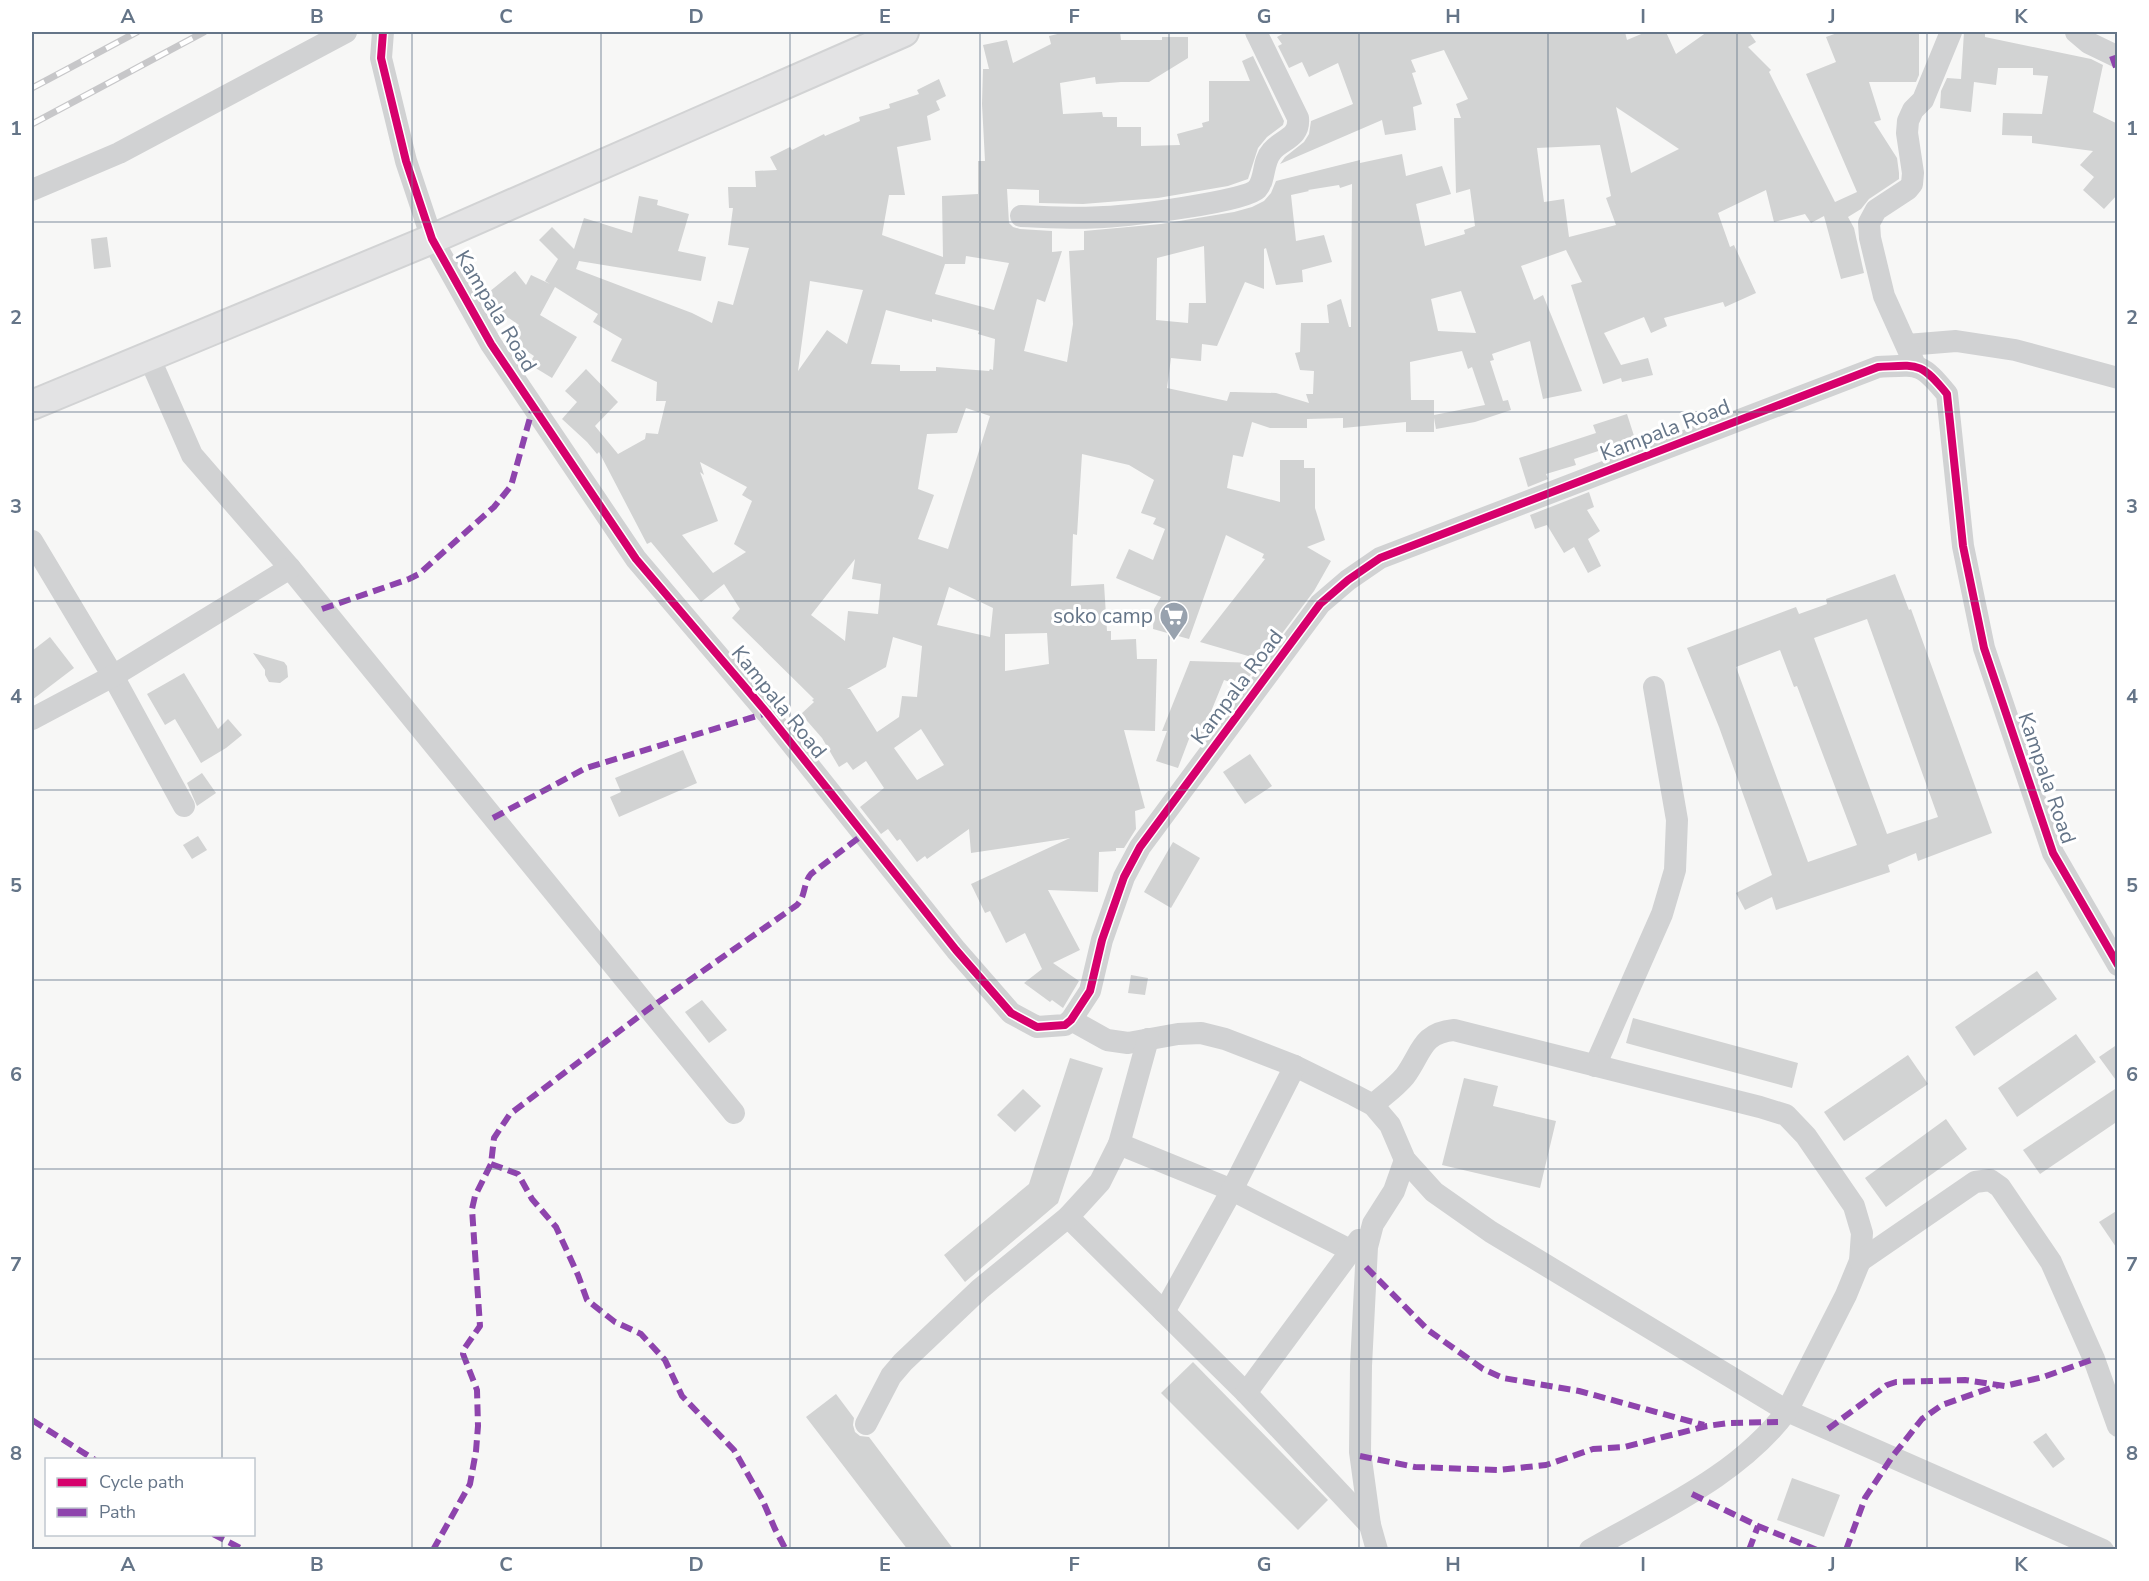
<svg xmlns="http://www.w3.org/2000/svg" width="2149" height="1581" viewBox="0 0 2149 1581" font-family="'Nunito Sans',sans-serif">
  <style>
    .building { fill: #d2d3d3; fill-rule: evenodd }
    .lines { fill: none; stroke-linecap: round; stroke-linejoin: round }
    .major-casing { stroke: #d2d3d4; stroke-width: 32 }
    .minor { stroke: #d1d2d3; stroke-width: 22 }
    .major { stroke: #e3e3e4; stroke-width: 28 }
    .rail-casing { stroke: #c7c7c9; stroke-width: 7 }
    .rail { stroke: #fff; stroke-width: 4.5; stroke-dasharray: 14; stroke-linecap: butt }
    .quiet { stroke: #8e44ad; stroke-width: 6; stroke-dasharray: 12 6; stroke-linecap: butt }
    .cycleway-casing { stroke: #fff; stroke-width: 11 }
    .cycleway { stroke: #d6006c; stroke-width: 8 }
    .grid { fill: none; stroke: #657588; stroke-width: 1.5; stroke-opacity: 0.55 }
    .labels { text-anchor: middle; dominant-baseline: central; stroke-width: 6; stroke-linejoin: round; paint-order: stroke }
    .street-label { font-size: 21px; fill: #657588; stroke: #fff }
    .poi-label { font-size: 21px; fill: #657588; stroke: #fff; text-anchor: end }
    .neatline { fill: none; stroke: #657588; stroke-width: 2 }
    .grid-label { font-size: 20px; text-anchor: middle; font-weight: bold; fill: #657588 }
  </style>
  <rect width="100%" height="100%" fill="#f7f7f6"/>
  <!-- building -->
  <g class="building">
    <path d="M 1066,32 L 1120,32 L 1121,40 L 1162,40 L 1162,37 L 1188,37 L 1188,58 L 1149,82 L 1121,82 L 1096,84 L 1095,77 L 1060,83 L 1063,114 L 1102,112 L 1103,117 L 1117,117 L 1117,127 L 1141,127 L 1141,146 L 1180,145 L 1177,134 L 1203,127 L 1202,123 L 1209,121 L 1209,81 L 1250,81 L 1242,61 L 1253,56 L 1284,121 L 1283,125 L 1267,137 L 1258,148 L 1248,179 L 1228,186 L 1158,198 L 1083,204 L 1039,203 L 1039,190 L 1007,189 L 1009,223 L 1013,227 L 1020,229 L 1052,231 L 1052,252 L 1062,251 L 1045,302 L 1037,299 L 1024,351 L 1067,362 L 1073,324 L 1069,251 L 1084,250 L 1084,231 L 1161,224 L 1234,212 L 1252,207 L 1264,201 L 1271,193 L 1276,181 L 1360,160 L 1360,163 L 1402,154 L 1406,176 L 1442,166 L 1451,194 L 1416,204 L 1425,246 L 1465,234 L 1464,230 L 1475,226 L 1470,189 L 1456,193 L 1454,118 L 1461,118 L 1456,104 L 1468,99 L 1444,50 L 1411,60 L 1416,72 L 1412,73 L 1422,104 L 1413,107 L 1416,130 L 1385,135 L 1382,120 L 1280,164 L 1285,157 L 1304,142 L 1309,134 L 1311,121 L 1353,104 L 1338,63 L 1309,77 L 1302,62 L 1289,68 L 1278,46 L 1282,44 L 1277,37 L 1286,32 L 1625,32 L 1627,40 L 1646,32 L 1666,32 L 1676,54 L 1707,32 L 1749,32 L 1756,42 L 1748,47 L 1771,70 L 1769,72 L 1835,202 L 1857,192 L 1806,74 L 1836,62 L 1826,37 L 1840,32 L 1919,32 L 1919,75 L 1916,82 L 1869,82 L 1881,120 L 1874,122 L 1897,158 L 1899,173 L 1899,179 L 1869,199 L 1861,209 L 1848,217 L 1854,228 L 1864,273 L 1841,279 L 1824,216 L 1811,223 L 1805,214 L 1774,222 L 1766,190 L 1718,213 L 1730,247 L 1734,245 L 1756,293 L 1725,307 L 1723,302 L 1664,318 L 1667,326 L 1651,333 L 1644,317 L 1604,333 L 1621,365 L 1648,358 L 1653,375 L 1622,382 L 1621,378 L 1603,384 L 1571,285 L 1582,282 L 1566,250 L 1521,266 L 1534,300 L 1543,295 L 1582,391 L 1543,399 L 1530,341 L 1492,354 L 1494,360 L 1490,361 L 1503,401 L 1508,400 L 1511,410 L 1475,422 L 1436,429 L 1434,418 L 1434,432 L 1406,432 L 1406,422 L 1343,428 L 1343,418 L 1307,419 L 1307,428 L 1270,428 L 1252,422 L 1243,457 L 1233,455 L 1227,488 L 1280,502 L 1280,460 L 1304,460 L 1304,468 L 1315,468 L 1315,508 L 1325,540 L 1307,547 L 1331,561 L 1314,591 L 1262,660 L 1200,642 L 1265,559 L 1262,558 L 1264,554 L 1226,535 L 1189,639 L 1153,629 L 1154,609 L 1161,597 L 1116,578 L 1129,549 L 1153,560 L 1165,529 L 1153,524 L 1156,518 L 1141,513 L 1154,480 L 1129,465 L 1082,454 L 1077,535 L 1073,534 L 1071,586 L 1104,584 L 1107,631 L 1111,631 L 1111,640 L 1136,639 L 1137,659 L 1157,659 L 1155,731 L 1124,730 L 1145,808 L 1135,811 L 1136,829 L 1124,848 L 1116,848 L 1116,851 L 1099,852 L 1098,892 L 1048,890 L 1080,950 L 1053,963 L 1079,981 L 1063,1008 L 1052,1000 L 1050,1002 L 1024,983 L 1042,969 L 1025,933 L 1006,943 L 990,911 L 985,913 L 971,884 L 1070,838 L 971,853 L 969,829 L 927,859 L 925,856 L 917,862 L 900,839 L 897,841 L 888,829 L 881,834 L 860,807 L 884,788 L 866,761 L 853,770 L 847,762 L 839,767 L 822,738 L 801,714 L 814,702 L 812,700 L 814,699 L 732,618 L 740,609 L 724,584 L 701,602 L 651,542 L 647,544 L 599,452 L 597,454 L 587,442 L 562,419 L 577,402 L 565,391 L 586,369 L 618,402 L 595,426 L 618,454 L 645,439 L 646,433 L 658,434 L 666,401 L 656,401 L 657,382 L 611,361 L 622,339 L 593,322 L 598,314 L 555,287 L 540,315 L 577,337 L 552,378 L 529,364 L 534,356 L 510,340 L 519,325 L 494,308 L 484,299 L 490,293 L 489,292 L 515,271 L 526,285 L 531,275 L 550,284 L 545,281 L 558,259 L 539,240 L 552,227 L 574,249 L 584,218 L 632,233 L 639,196 L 658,200 L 657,205 L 689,214 L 678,251 L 706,257 L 701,281 L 579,261 L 576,269 L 692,313 L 712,323 L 718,301 L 733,305 L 749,248 L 728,245 L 733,208 L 729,208 L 728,187 L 756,187 L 755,171 L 777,170 L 770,157 L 790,147 L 792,150 L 824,134 L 825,136 L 860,121 L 859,117 L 890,108 L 889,104 L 919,94 L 917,90 L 939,79 L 946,96 L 936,101 L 940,110 L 927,116 L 931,140 L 897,147 L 905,195 L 889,195 L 882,235 L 943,257 L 942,196 L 978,194 L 978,161 L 985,161 L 982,104 L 983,69 L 989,69 L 983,45 L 1007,40 L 1013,63 L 1051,44 L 1049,36 ZM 1616,107 L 1679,149 L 1631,173 ZM 1600,145 L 1611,196 L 1606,198 L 1616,225 L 1569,237 L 1564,199 L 1544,202 L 1537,148 ZM 1352,184 L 1351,327 L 1349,327 L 1341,299 L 1327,305 L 1329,323 L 1301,323 L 1300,352 L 1295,353 L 1300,370 L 1314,371 L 1313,394 L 1306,394 L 1309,403 L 1276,393 L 1235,392 L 1230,392 L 1227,401 L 1167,388 L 1171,358 L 1201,361 L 1202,344 L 1217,346 L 1245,282 L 1264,289 L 1264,249 L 1266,248 L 1276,285 L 1303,282 L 1302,270 L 1332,262 L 1324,235 L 1296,241 L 1291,195 L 1309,191 L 1308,190 L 1339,185 L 1340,188 ZM 1204,246 L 1206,303 L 1189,303 L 1188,323 L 1156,320 L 1157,258 ZM 966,256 L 1009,263 L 994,310 L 935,294 L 945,264 L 965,264 ZM 810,281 L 863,290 L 847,344 L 827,330 L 798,371 ZM 1461,291 L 1476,333 L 1438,331 L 1431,299 ZM 886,310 L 932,322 L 932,319 L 979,331 L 978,334 L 995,339 L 993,370 L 990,369 L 989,371 L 936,367 L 936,371 L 900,371 L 900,365 L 871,364 ZM 1462,351 L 1468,369 L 1472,367 L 1485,405 L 1434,415 L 1434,400 L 1411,400 L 1410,362 ZM 966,408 L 990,416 L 948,549 L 918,539 L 934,495 L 918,489 L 927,434 L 957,433 ZM 700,462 L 747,487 L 742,495 L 752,501 L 734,544 L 746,552 L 713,573 L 682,535 L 718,521 L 700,472 L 704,475 ZM 855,559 L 852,579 L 881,584 L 878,614 L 848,611 L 845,641 L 811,615 ZM 949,587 L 993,608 L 990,637 L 937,625 ZM 1047,633 L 1049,664 L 1005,671 L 1005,634 ZM 893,637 L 922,646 L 917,697 L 902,696 L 899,717 L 877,732 L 850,689 L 847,689 L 886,667 ZM 921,729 L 944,765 L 917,780 L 894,748 Z"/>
    <path d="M 1964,32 L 1985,32 L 1985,37 L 2091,59 L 2103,65 L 2093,112 L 2118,124 L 2118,194 L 2104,209 L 2083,190 L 2094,177 L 2080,165 L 2093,151 L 2032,143 L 2032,136 L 2002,135 L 2003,113 L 2042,114 L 2048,76 L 2033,75 L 2033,68 L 1998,68 L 1996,85 L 1974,82 L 1971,112 L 1940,108 L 1941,91 L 1947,78 L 1961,79 Z"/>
    <path d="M 107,237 L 111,267 L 94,269 L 91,239 Z"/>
    <path d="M 1627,414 L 1635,439 L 1574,459 L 1576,465 L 1546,474 L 1548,479 L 1528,487 L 1519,458 L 1596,433 L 1593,425 Z"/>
    <path d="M 1589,492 L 1594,507 L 1587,510 L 1600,531 L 1588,539 L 1601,566 L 1588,573 L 1574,547 L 1564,553 L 1547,525 L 1535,529 L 1530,515 Z"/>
    <path d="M 1895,574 L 1909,610 L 1911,609 L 1992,833 L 1918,861 L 1916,853 L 1888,865 L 1890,872 L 1776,910 L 1772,897 L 1745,910 L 1736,893 L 1772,875 L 1719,727 L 1687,648 L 1796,607 L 1799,614 L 1827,604 L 1826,599 ZM 1867,619 L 1938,817 L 1887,834 L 1814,638 ZM 1780,650 L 1794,687 L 1797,686 L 1857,845 L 1808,862 L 1736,667 Z"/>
    <path d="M 50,637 L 74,668 L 32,700 L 32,651 Z"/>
    <path d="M 253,653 L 284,662 L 287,666 L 288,677 L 280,683 L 269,682 L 265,675 L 265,670 Z"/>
    <path d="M 1190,661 L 1260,663 L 1242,686 L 1224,680 L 1210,714 L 1218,719 L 1204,738 L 1192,731 L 1178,768 L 1156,761 L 1167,731 L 1162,731 Z"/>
    <path d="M 184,673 L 218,729 L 228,719 L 242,735 L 226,748 L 201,763 L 175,719 L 165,725 L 147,694 Z"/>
    <path d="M 683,750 L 697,783 L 619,817 L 610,797 L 621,792 L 615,778 Z"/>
    <path d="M 1250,754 L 1272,786 L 1245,804 L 1223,772 Z"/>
    <path d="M 202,773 L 216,793 L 197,806 L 187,783 Z"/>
    <path d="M 198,836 L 207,850 L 192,859 L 183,845 Z"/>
    <path d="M 1173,842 L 1200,858 L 1171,908 L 1144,892 Z"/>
    <path d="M 2037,971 L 2057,999 L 1974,1056 L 1955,1027 Z"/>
    <path d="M 1131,975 L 1148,978 L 1145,995 L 1128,993 Z"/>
    <path d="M 702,1000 L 727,1030 L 709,1043 L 685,1012 Z"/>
    <path d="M 1633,1018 L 1798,1063 L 1792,1088 L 1626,1043 Z"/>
    <path d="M 2076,1034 L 2096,1062 L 2017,1117 L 1998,1088 Z"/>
    <path d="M 2118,1044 L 2118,1083 L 2099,1057 Z"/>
    <path d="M 1908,1055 L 1928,1084 L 1844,1141 L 1824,1112 Z"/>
    <path d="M 1070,1058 L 1103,1068 L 1058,1203 L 965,1282 L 944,1255 L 1029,1184 Z"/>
    <path d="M 1464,1078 L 1498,1086 L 1493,1106 L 1556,1121 L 1540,1188 L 1442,1165 Z"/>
    <path d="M 2118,1087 L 2118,1121 L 2040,1174 L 2023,1150 Z"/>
    <path d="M 1023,1089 L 1041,1106 L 1015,1132 L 997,1115 Z"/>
    <path d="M 1946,1119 L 1967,1149 L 1886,1207 L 1865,1178 Z"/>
    <path d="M 2118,1210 L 2118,1250 L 2099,1222 Z"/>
    <path d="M 1193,1362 L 1328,1500 L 1298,1530 L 1161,1393 Z"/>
    <path d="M 836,1394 L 854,1418 L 853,1425 L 855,1432 L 860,1436 L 869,1437 L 954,1550 L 908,1550 L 806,1417 Z"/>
    <path d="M 2046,1433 L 2065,1459 L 2053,1468 L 2033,1442 Z"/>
    <path d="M 1792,1478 L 1840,1495 L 1824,1537 L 1777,1520 Z"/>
  </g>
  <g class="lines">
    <!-- major casing -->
    <g class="major-casing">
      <path id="major" d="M 32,405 L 432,239 L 904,32"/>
    </g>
    <!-- minor -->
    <g class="minor">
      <path d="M 383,32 L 381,58 L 406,161 L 432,239 L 491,344 L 636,559 L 767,713 L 956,950 L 1011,1013 L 1037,1027 L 1065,1025 L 1071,1020 L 1090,991 L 1102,940 L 1124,877 L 1140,847 L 1320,604 L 1348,580 L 1380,558 L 1878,367 C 1918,365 1920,361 1947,394 L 1963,546 L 1984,648 L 2053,853 L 2118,965"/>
      <path d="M 2076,32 L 2089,43 L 2118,57"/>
      <path d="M 32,190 L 119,153 L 346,32"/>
      <path d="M 1021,216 C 1049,217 1076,219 1104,217 C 1127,216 1245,202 1257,189 C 1266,179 1262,162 1272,151 C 1282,139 1300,138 1298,118 L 1256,32"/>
      <path d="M 1907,345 L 1956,341 L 2015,350 L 2118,378"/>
      <path d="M 149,357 L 192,455 L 290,568 L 734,1113"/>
      <path d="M 1915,365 L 1884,296 L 1870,238 L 1869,223 L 1876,210 L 1908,189 L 1912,184 L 1913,173 L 1907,133 L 1908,121 L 1913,110 L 1923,100 L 1951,32"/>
      <path d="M 32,541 L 113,676 L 184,806"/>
      <path d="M 32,719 L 113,676 L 290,568"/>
      <path d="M 1071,1020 L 1107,1040 L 1128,1043 L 1178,1034 L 1201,1033 L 1225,1039 L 1295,1066 L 1354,1095 L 1373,1105 L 1390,1125 L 1405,1160 L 1434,1192 L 1491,1232 L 1787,1411 L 2103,1550"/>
      <path d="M 1595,1066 L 1662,914 L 1675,870 L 1677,820 L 1654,687"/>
      <path d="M 1373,1105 C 1383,1096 1396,1087 1405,1076 C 1422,1053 1421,1033 1454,1030 L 1760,1107 L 1786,1115 L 1806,1136 L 1854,1206 L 1862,1233 L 1860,1261 L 1846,1295 L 1787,1411 C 1738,1476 1659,1510 1590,1550"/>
      <path d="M 1119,1144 L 1232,1190 L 1350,1250"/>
      <path d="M 1068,1217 L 1246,1393 L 1370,1525"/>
      <path d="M 1860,1261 L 1975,1182 L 1990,1180 L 2000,1187 L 2051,1262 L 2094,1359 L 2118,1426"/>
      <path d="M 1164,1312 L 1232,1190 L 1295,1066"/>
      <path d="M 1246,1393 L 1359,1240"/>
      <path d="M 866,1424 L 891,1376 L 903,1362 L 980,1289 L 1068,1217 L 1100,1182 L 1119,1144 L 1148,1039"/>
      <path d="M 1377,1550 L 1370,1525 L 1360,1452 L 1361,1366 L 1367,1247 L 1373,1224 L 1394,1191 L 1405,1160"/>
    </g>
    <!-- major -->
    <use href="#major" class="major"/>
    <!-- rail casing -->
    <g class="rail-casing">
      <g id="rail">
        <path d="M 32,88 L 137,32"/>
        <path d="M 32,124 L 204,32"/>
      </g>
    </g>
    <!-- rail -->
    <use href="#rail" class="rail"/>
    <!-- quiet -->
    <g class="quiet">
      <path d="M 2112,56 L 2118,73"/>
      <path d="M 322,609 L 409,579 L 419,574 L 494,507 L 511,486 L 533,407"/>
      <path d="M 493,818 L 586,768 L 767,713"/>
      <path d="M 491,1164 L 518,1174 L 532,1199 L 556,1227 L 578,1275 L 587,1300 L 615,1322 L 641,1334 L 665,1360 L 682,1396 L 734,1450 L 762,1499 L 775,1529 L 786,1550"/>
      <path d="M 1366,1267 L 1428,1330 L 1483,1369 L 1503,1378 L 1579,1391 L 1704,1425"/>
      <path d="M 32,1420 L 95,1460"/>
      <path d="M 1828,1429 L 1887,1385 L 1896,1382 L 1965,1380 L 2005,1386 L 2043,1377 L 2094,1359"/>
      <path d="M 1360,1456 L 1415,1467 L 1499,1470 L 1546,1465 L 1593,1449 L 1624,1447 L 1707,1426 L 1728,1423 L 1778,1422"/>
      <path d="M 1692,1494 L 1758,1526 L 1817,1550"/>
      <path d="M 213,1534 L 244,1550"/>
      <path d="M 433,1550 L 470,1484 L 476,1451 L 478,1426 L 477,1390 L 463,1354 L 464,1349 L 480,1326 L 472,1209 L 475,1196 L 491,1164 L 494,1138 L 510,1114 L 650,1008 L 797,905 C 806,896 803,883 811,874 L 865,833"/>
      <path d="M 1749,1550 L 1758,1526"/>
      <path d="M 1846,1550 L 1865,1498 L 1892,1457 L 1922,1419 L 1942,1405 L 1999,1385"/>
      <path d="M 2102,1550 L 2103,1549"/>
    </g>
    <!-- cycleway casing -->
    <g class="cycleway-casing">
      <path id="cycleway" d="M 383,32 L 381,58 L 406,161 L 432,239 L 491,344 L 636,559 L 767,713 L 956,950 L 1011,1013 L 1037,1027 L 1065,1025 L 1071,1020 L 1090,991 L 1102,940 L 1124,877 L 1140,847 L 1320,604 L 1348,580 L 1380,558 L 1878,367 C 1918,365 1920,361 1947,394 L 1963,546 L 1984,648 L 2053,853 L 2118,965"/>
    </g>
    <!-- cycleway -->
    <use href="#cycleway" class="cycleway"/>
  </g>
  <!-- grid -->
  <path class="grid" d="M 222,32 L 222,1460M 412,32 L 412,1550M 601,32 L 601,1550M 790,32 L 790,1550M 980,32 L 980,1550M 1169,32 L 1169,1550M 1359,32 L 1359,1550M 1548,32 L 1548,1550M 1737,32 L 1737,1550M 1927,32 L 1927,1550M 32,222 L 2118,222M 32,412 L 2118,412M 32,601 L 2118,601M 32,790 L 2118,790M 32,980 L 2118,980M 32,1169 L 2118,1169M 32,1359 L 2118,1359M 222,1534 L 222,1550"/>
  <!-- icons -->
  <defs>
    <g id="supermarket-pin" transform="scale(1.5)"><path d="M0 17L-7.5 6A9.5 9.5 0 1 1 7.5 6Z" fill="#98a2ae" stroke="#fff"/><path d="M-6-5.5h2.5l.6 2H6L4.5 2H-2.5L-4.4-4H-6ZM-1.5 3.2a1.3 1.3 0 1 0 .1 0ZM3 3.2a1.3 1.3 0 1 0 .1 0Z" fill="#fff"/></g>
  </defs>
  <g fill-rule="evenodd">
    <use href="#supermarket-pin" x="1174" y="616"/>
  </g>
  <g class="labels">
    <!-- street labels -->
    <g class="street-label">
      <text transform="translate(496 311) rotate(59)">Kampala Road</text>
      <text transform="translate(1665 430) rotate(-21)">Kampala Road</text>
      <text transform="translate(1237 687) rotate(-53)">Kampala Road</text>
      <text transform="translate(779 702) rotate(51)">Kampala Road</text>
      <text transform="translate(2047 778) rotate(71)">Kampala Road</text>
    </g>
    <!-- poi labels -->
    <g class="poi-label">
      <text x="1153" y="616">soko camp</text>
    </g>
  </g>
  <!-- border -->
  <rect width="2149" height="1581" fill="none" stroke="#ffffff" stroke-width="66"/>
  <!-- legend -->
  <rect x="45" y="1458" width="210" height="78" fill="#ffffff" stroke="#c1c8cf" stroke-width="1.5"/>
  <rect x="57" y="1478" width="30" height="9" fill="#d6006c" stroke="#c1c8cf" stroke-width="1.5"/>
  <text x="99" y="1488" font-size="18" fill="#657588">Cycle path</text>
  <rect x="57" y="1508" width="30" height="9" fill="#8e44ad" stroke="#c1c8cf" stroke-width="1.5"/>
  <text x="99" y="1518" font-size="18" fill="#657588">Path</text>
  <rect x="33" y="33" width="2083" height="1515" class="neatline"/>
  <g class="grid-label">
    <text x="128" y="23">A</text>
    <text x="317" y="23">B</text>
    <text x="506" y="23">C</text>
    <text x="696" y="23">D</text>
    <text x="885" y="23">E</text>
    <text x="1074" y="23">F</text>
    <text x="1264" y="23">G</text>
    <text x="1453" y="23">H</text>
    <text x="1643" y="23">I</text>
    <text x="1832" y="23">J</text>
    <text x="2021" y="23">K</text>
    <text x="16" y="135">1</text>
    <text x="2132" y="135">1</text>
    <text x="16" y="324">2</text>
    <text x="2132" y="324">2</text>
    <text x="16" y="513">3</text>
    <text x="2132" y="513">3</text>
    <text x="16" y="703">4</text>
    <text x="2132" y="703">4</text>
    <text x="16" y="892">5</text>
    <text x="2132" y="892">5</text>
    <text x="16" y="1081">6</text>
    <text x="2132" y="1081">6</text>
    <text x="16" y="1271">7</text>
    <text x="2132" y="1271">7</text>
    <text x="16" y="1460">8</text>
    <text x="2132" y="1460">8</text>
    <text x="128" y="1571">A</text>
    <text x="317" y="1571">B</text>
    <text x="506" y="1571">C</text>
    <text x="696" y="1571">D</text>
    <text x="885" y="1571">E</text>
    <text x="1074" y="1571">F</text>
    <text x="1264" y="1571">G</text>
    <text x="1453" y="1571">H</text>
    <text x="1643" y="1571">I</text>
    <text x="1832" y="1571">J</text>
    <text x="2021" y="1571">K</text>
  </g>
</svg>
